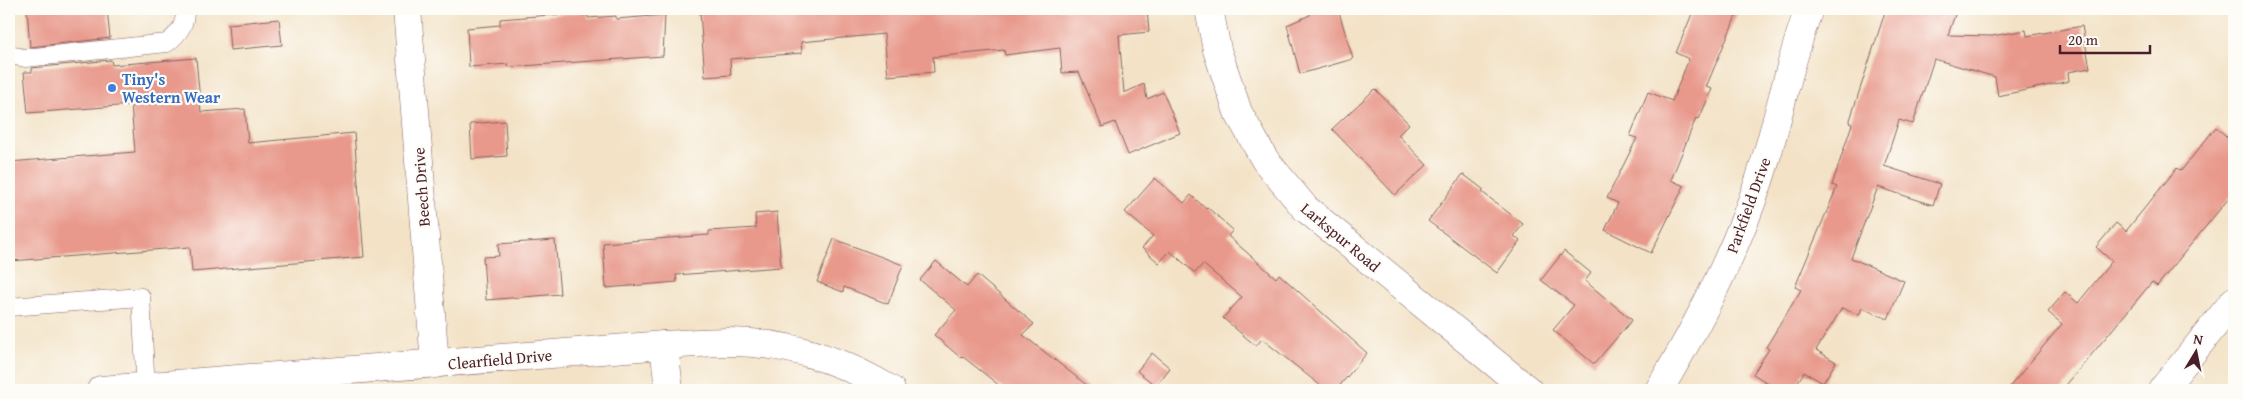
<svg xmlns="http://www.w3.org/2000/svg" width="2243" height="399" viewBox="0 0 2243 399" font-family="'Gentium Book Plus',serif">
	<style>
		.building { fill: #e8998b }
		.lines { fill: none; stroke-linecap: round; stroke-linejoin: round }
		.lane-casing { stroke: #856361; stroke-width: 19 }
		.street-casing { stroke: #856361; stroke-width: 29 }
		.lane { stroke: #fff; stroke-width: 18 }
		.street { stroke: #fff; stroke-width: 28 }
		.shop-dot { fill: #3f7fe0; stroke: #fdfcf7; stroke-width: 2 }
		.labels { text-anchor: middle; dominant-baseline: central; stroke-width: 4.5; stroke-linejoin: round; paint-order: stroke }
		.shop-label { font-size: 16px; font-weight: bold; fill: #366cbe; stroke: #fdfcf7; text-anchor: start }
		.street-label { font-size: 16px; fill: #4a1f2b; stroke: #fdfcf7 }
	</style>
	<rect width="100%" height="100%" fill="#fdfcf7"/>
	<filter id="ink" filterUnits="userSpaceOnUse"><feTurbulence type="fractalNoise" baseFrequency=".02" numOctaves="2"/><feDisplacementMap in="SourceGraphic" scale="10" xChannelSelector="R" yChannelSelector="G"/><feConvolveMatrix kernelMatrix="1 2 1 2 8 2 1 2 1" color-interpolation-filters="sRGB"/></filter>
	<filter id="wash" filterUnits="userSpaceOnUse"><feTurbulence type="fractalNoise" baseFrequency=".0096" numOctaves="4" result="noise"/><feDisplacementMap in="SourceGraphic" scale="20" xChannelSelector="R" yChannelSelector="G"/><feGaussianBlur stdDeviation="1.12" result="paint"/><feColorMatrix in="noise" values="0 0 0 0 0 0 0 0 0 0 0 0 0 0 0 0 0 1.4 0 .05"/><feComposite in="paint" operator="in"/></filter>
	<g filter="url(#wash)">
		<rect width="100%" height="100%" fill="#f3e2c6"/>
		<g id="blocks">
			<g class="building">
				<polygon points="27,9 107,9 110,38 30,47"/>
				<polygon points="755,9 1147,9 1149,32 1119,35 1124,93 1144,84 1147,99 1163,92 1180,133 1128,155 1115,122 1102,127 1079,72 1062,73 1060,48 1005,55 1004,50 933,57 934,72 888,76 884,34 801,42 802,53 730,59 731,75 705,77 700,13"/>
				<polygon points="1309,9 1338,9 1353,59 1300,74 1287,25 1310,15"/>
				<polygon points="1694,9 1739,9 1706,87 1712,89 1699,119 1696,118 1671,180 1684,186 1651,253 1605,230 1618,203 1607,198 1637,138 1630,136 1648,92 1672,101 1689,59 1676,53"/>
				<polygon points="1886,9 1957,9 1948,35 1992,36 2026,30 2027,36 2082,26 2090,68 2068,72 2069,81 1998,96 1995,77 1934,59 1913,124 1899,120 1884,166 1940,184 1933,205 1878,187 1851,258 1904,281 1888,319 1862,308 1859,315 1842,308 1816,350 1836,362 1823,383 1804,372 1793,390 1779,390 1753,374 1769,349 1766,347 1801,290 1795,287 1837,187 1832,185 1852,124 1849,123"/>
				<polygon points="588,12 588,18 616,16 616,19 665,15 663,56 508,67 508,64 469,67 467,28 500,25 500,19"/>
				<polygon points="279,19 282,45 230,50 228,24"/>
				<polygon points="196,58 201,112 245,109 248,143 354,133 364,257 192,272 190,247 11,261 9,233 9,162 135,152 131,105 28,113 24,72 32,72 32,68 111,60 112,65"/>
				<polygon points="1375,89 1409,124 1398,135 1427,165 1395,195 1332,129"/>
				<polygon points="505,121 507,156 472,159 470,124"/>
				<polygon points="2216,127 2234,143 2234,192 2157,286 2152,282 2062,390 2007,390 2062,324 2048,312 2065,292 2078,303 2112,261 2096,247 2116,223 2126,231 2177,168 2181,171"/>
				<polygon points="1463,174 1484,190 1482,192 1523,224 1514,236 1520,241 1497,273 1428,221"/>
				<polygon points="1155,178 1184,203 1191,195 1206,209 1207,207 1233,230 1228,236 1276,278 1279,274 1367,353 1336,390 1326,390 1262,339 1256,346 1223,318 1242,297 1203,264 1195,273 1170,251 1159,263 1142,248 1153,236 1125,212"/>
				<polygon points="777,212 781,267 676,275 677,282 606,288 603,243 709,235 709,231 756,228 755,214"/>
				<polygon points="834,239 903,265 888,304 844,287 843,292 817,282"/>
				<polygon points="555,240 560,294 486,300 483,257 499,256 498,244"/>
				<polygon points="1564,251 1591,273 1585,281 1632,320 1594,364 1553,330 1574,305 1541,280"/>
				<polygon points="936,261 967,287 977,275 1034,324 1023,335 1093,390 1005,390 962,356 961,358 934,335 956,310 920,280"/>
				<polygon points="1152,353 1170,368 1156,386 1137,371"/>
			</g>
		</g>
	</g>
	<g filter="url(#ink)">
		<use href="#blocks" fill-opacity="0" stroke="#856361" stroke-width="1"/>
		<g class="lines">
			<defs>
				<g id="lane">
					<path d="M9,55L25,58L167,43C179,34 186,24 185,9"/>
					<polyline points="9,307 141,297 146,390"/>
				</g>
				<g id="street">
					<polyline points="407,9 435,364"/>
					<polyline points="1209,9 1217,50 1238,112 1265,160 1305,208 1528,390"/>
					<polyline points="664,345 669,390"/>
					<path d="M101,390L664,345C685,344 707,342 729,342C787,342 842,360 891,390"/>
					<path d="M1659,390C1699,323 1734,255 1759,181C1778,124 1788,65 1809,9"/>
					<polyline points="2162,390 2234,301"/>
				</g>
			</defs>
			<use href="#lane" class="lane-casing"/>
			<use href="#street" class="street-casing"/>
			<use href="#lane" class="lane"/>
			<use href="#street" class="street"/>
		</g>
	</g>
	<circle class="shop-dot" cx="112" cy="88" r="5"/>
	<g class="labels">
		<g class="shop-label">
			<text x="122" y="79">Tiny's<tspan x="122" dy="18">Western Wear</tspan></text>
		</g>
		<g class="street-label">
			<text transform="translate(421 187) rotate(-94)">Beech Drive</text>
			<text transform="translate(1748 205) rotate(-70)">Parkfield Drive</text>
			<text transform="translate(1341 237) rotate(40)">Larkspur Road</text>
			<text transform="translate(500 359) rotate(-5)">Clearfield Drive</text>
		</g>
	</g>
	<rect width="2243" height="399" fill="none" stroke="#fdfcf7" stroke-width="30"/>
	<g transform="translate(2196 352) rotate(10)" stroke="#fdfcf7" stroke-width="4" paint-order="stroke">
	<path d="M0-4L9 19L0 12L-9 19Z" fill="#4a1f2b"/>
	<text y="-8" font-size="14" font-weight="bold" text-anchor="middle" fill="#4a1f2b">N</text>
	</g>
	<path d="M2060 45v8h90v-8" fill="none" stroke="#4a1f2b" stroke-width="2.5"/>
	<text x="2068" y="45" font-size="15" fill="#4a1f2b" stroke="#fdfcf7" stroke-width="4" paint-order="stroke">20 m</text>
</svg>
